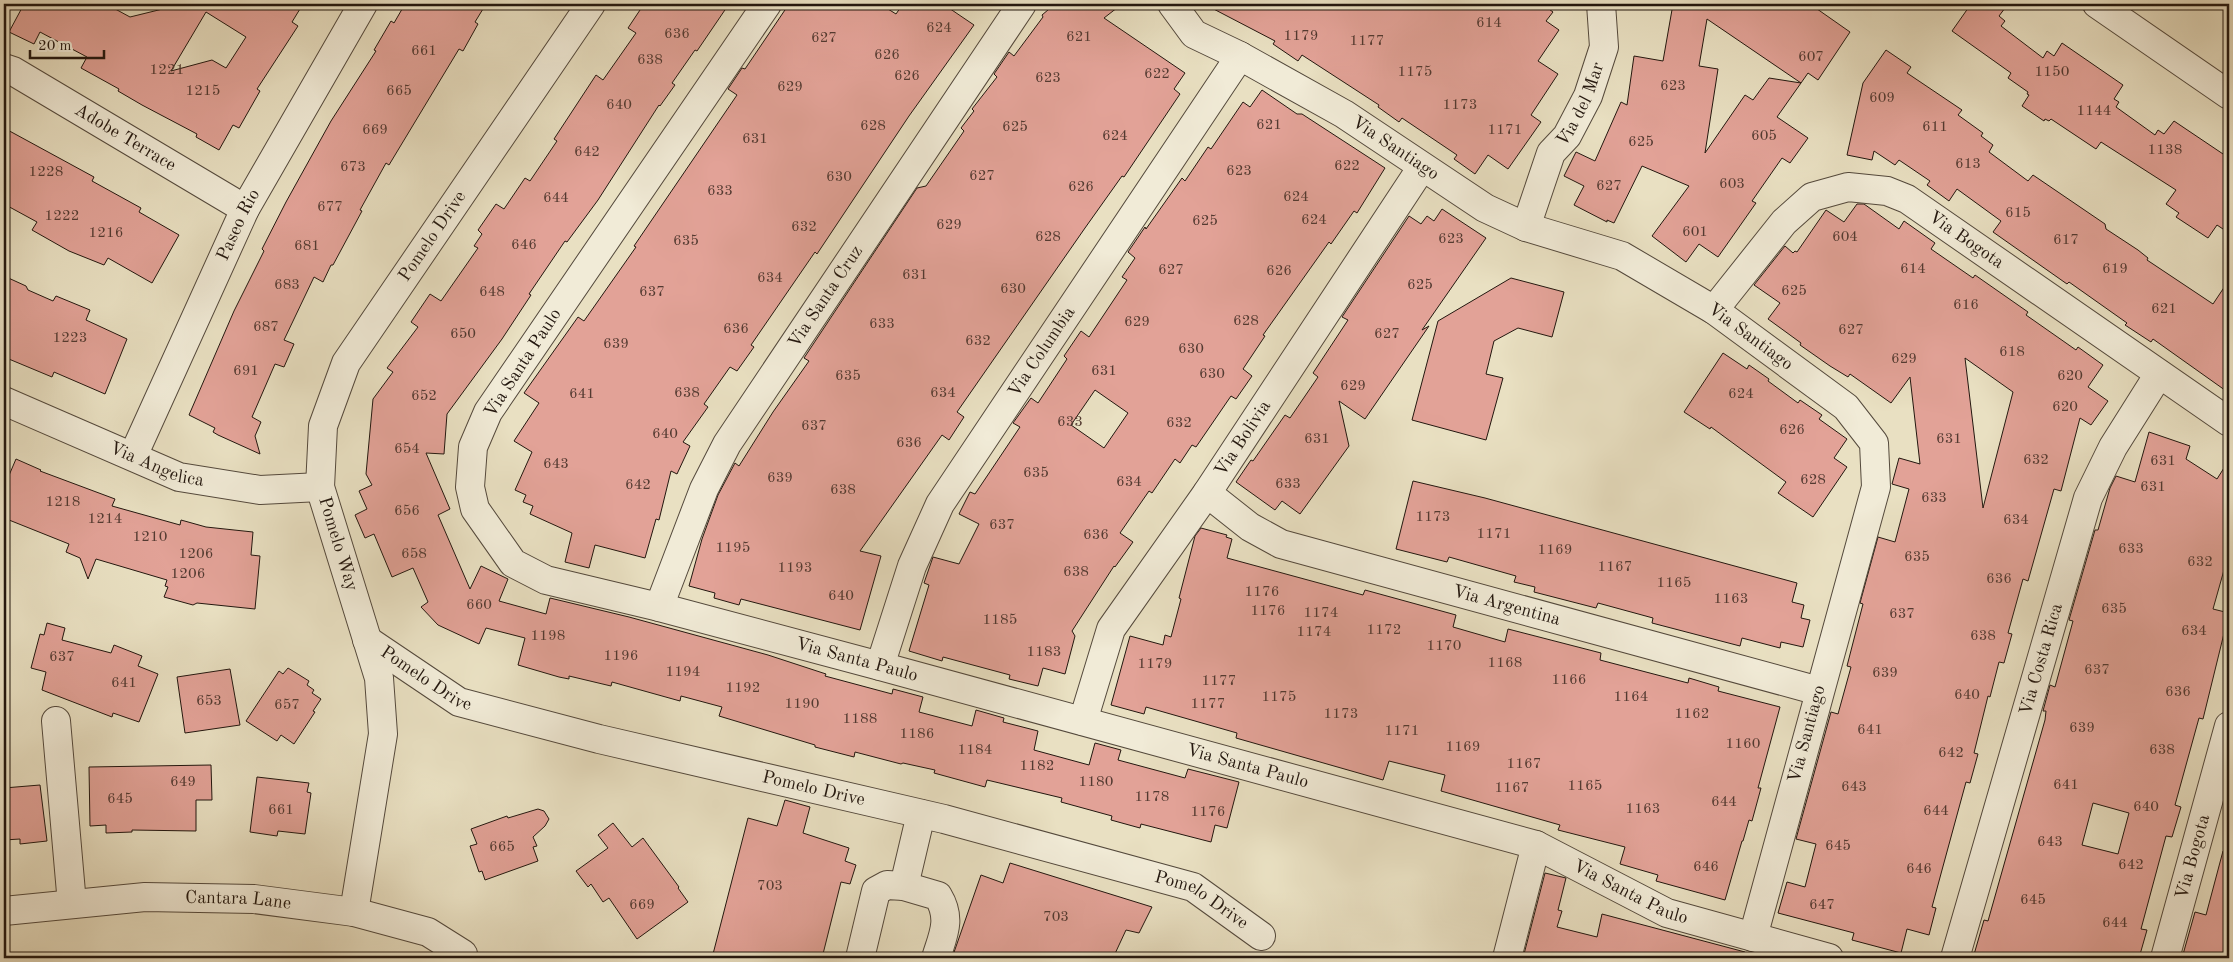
<svg xmlns="http://www.w3.org/2000/svg" width="2233" height="962" viewBox="0 0 2233 962" font-family="'Old Standard TT',serif">
	<style>
		.building { fill: #e2a297; stroke: #23170f; fill-rule: evenodd }
		.lines { fill: none; stroke-linecap: round; stroke-linejoin: round }
		.minor-casing { stroke: #54493c; stroke-width: 30 }
		.minor { stroke: #f1ebd7; stroke-width: 28 }
		.labels { text-anchor: middle; dominant-baseline: central; stroke-width: 4; stroke-linejoin: round; paint-order: stroke }
		.number-label { font-size: 15px; fill: #533a31 }
		.street-label { font-size: 18px; fill: #23170f; stroke: #f1ebd7 }
	</style>
	<rect width="100%" height="100%" fill="#e9e0c2"/>
	<filter id="stains"><feTurbulence type="fractalNoise" baseFrequency=".004" numOctaves="4"/><feColorMatrix values="0 0 0 0 .2 0 0 0 0 .09 0 0 0 0 .02 0 0 0 .5 -.17"/></filter>
	<radialGradient id="worn" r=".72"><stop offset=".6" stop-color="#630" stop-opacity="0"/><stop offset="1" stop-color="#630" stop-opacity=".3"/></radialGradient>
	<g class="building">
		<path d="M24,4H106L130,17L183,4H303L292,22L298,26L257,89L260,91L239,128L233,125L219,150L196,137L197,134L142,105L118,91L119,89L81,68L87,57L40,32L34,44L9,32ZM206,12L246,37L226,68L212,60L171,71Z"/>
		<polygon points="405,4 486,4 475,22 478,24 463,51 459,49 389,165 386,163 360,210 362,211 333,265 331,265 323,282 314,277 284,340 294,344 284,367 275,364 252,417 261,422 255,436 260,454 218,435 213,432 215,428 189,415 234,311 264,251 262,249 286,202 331,121 376,51 374,50 391,21 394,23"/>
		<polygon points="644,4 729,4 697,51 695,50 672,83 675,85 660,106 659,105 598,200 567,242 565,241 529,294 531,295 502,339 447,414 444,454 426,453 450,509 438,515 470,589 481,566 508,579 499,601 546,614 550,598 629,617 768,655 826,674 825,676 892,694 893,689 923,697 919,712 972,726 976,710 1004,718 1003,722 1038,731 1034,750 1089,765 1095,743 1121,750 1118,760 1185,778 1188,769 1239,782 1227,828 1215,825 1211,842 1141,824 1140,828 1111,820 1112,816 1061,802 1062,798 987,780 985,787 934,773 935,770 903,763 901,764 855,752 854,757 815,747 815,745 719,716 722,707 681,696 680,701 612,682 611,686 569,676 569,679 559,677 518,665 525,638 486,628 479,644 438,625 421,607 428,602 413,568 392,577 374,534 365,538 355,515 367,509 359,491 372,485 366,474 373,399 393,372 387,368 418,327 411,322 430,294 441,301 478,248 474,246 482,234 478,230 496,204 504,209 525,178 530,181 557,141 554,139 596,75 603,80 636,33 628,28"/>
		<polygon points="789,4 880,4 896,14 903,4 943,4 974,25 909,116 817,254 815,252 751,345 754,347 737,371 730,367 704,404 708,407 683,442 690,446 677,474 671,471 659,520 656,519 645,558 595,545 589,568 565,562 572,533 530,514 533,506 523,502 526,495 515,490 532,452 514,441 539,403 524,393 578,317 584,321 636,247 634,246 737,95 728,89 742,68 745,69"/>
		<polygon points="1055,4 1122,4 1104,18 1185,73 1174,89 1180,94 1124,177 1122,176 1085,228 957,412 964,417 949,440 942,435 860,551 881,556 860,630 741,599 739,605 714,598 715,593 689,586 702,539 718,495 735,463 739,466 773,412 809,361 804,358 917,188 926,186 964,131 961,128 974,111 972,109 997,77 994,74 1009,52 1014,56 1043,17 1042,15"/>
		<polygon points="1204,4 1542,4 1553,12 1546,21 1559,30 1538,61 1558,74 1531,115 1541,122 1508,169 1488,155 1475,174 1454,159 1457,155 1402,118 1399,122 1378,107 1379,105 1302,55 1298,61 1273,44 1275,41"/>
		<polygon points="1673,4 1810,4 1850,32 1818,80 1808,73 1801,83 1707,19 1699,66 1718,69 1705,153 1745,95 1753,100 1769,78 1801,83 1777,117 1808,138 1790,163 1782,158 1752,201 1756,203 1718,257 1699,244 1686,262 1652,236 1689,186 1642,166 1614,223 1607,220 1607,222 1574,205 1584,186 1564,176 1576,152 1595,161 1621,102 1627,105 1634,56 1663,61"/>
		<polygon points="1971,4 2008,4 1999,16 2005,21 2001,26 2043,58 2047,51 2054,56 2062,43 2123,85 2114,99 2119,102 2116,107 2155,135 2158,130 2164,134 2174,121 2229,158 2229,233 2217,225 2208,238 2176,217 2179,213 2166,204 2176,190 2101,142 2096,149 2051,119 2049,121 2045,119 2044,121 2022,106 2029,95 2027,94 2028,92 2008,78 2011,73 1952,31"/>
		<polygon points="1886,50 1911,67 1907,73 1962,110 1958,115 1983,133 1981,136 1993,145 1989,152 2028,181 2033,175 2105,224 2106,229 2138,250 2148,258 2147,260 2213,304 2229,280 2229,393 2153,339 2151,342 2125,325 2127,323 2069,282 2067,284 1993,232 2001,221 1957,189 1949,201 1927,185 1930,181 1899,160 1895,165 1874,151 1872,160 1847,155 1863,83"/>
		<path d="M1262,90L1297,114H1302L1385,168L1357,213L1354,211L1331,244L1329,242L1263,335L1265,336L1243,369L1252,376L1236,399L1231,396L1196,447L1192,445L1180,463L1175,459L1152,493L1149,491L1120,533L1133,542L1115,567L1114,566L1072,631L1075,636L1065,674L1043,668L1038,686L1009,679L1010,675L943,657L942,661L909,651L929,585L924,583L933,557L959,564L979,524L959,514L970,492L975,494L1020,427L1013,423L1031,398L1038,403L1067,359L1064,356L1081,331L1089,337L1127,280L1122,277L1135,258L1128,252L1145,227L1146,229L1182,178L1185,181L1208,147L1211,149L1243,102L1250,107ZM1095,390L1128,413L1104,448L1071,425Z"/>
		<polygon points="4,128 94,177 92,181 141,208 139,212 179,235 152,283 108,258 104,265 69,251 32,230 37,222 4,204"/>
		<path d="M1857,204H1864L1899,229L1904,221L1935,243L1931,249L1973,278L1975,275L2028,312L2026,315L2076,350L2078,347L2103,365L2088,387L2108,401L2091,425L2080,418L2061,491L2054,489L2028,581L2023,579L2008,633L2012,634L2004,663L1999,662L1990,697L1988,696L1974,753L1978,754L1970,783L1966,782L1942,870L1932,907L1936,908L1929,935L1907,929L1901,953L1852,940L1854,933L1778,913L1787,882L1805,887L1816,844L1796,839L1831,712L1838,714L1851,667L1847,666L1863,604L1860,603L1878,537L1895,542L1909,489L1892,484L1899,458L1920,464L1910,377L1891,403L1850,374L1848,377L1830,366L1800,345L1801,343L1768,319L1780,303L1754,285L1785,246L1793,253L1795,251L1797,252L1826,210L1844,222ZM1965,358L2013,392L1983,508Z"/>
		<polygon points="1442,209 1486,238 1422,330 1429,326 1365,419 1339,401 1349,446 1300,514 1282,501 1275,510 1236,482 1251,460 1253,461 1285,415 1290,418 1318,377 1313,373 1348,320 1342,317 1409,216 1421,224 1427,216 1434,221"/>
		<polygon points="4,276 26,286 28,290 53,301 56,296 90,310 86,320 127,339 105,394 54,372 52,377 4,357"/>
		<polygon points="1511,278 1564,292 1552,337 1518,328 1494,341 1486,374 1503,378 1486,440 1412,420 1438,321"/>
		<polygon points="1723,353 1747,369 1749,365 1769,379 1768,381 1798,403 1800,400 1822,415 1819,419 1847,439 1834,458 1847,467 1813,517 1778,493 1786,482 1711,427 1710,429 1684,412"/>
		<path d="M2149,432L2190,446L2186,459L2217,479L2229,460V572L2224,570L2213,609L2229,613L2203,719L2199,718L2175,805L2181,807L2172,837L2166,836L2141,929L2147,930L2139,958H1973L1984,920L1988,921L2045,720L2046,711H2043L2050,685L2055,687L2073,621L2069,620L2095,530H2098L2110,488L2116,476L2135,482ZM2093,803L2129,813L2118,854L2082,845Z"/>
		<polygon points="16,459 41,470 40,471 115,499 112,506 180,525 181,520 206,527 253,532 251,555 260,556 255,609 197,603 193,605 164,597 168,587 165,586 167,580 96,559 88,579 80,558 66,552 69,544 4,518 4,487"/>
		<polygon points="1413,481 1485,498 1797,583 1792,602 1804,605 1801,618 1810,620 1803,647 1781,642 1780,648 1742,638 1740,646 1652,623 1653,618 1598,603 1596,608 1534,592 1535,587 1514,582 1516,576 1449,557 1447,562 1396,549"/>
		<polygon points="1201,528 1227,535 1226,537 1232,539 1227,558 1363,595 1365,590 1456,615 1453,627 1505,642 1508,629 1601,653 1600,660 1688,683 1689,678 1719,687 1718,691 1780,707 1758,788 1761,788 1752,821 1749,820 1743,841 1742,841 1725,900 1656,881 1658,875 1620,864 1625,847 1558,830 1560,825 1441,791 1445,775 1389,761 1383,780 1236,738 1237,733 1146,707 1144,714 1111,705 1130,636 1163,645 1165,635 1171,637 1181,599 1179,598 1195,536"/>
		<polygon points="47,623 65,628 62,640 111,653 114,645 142,656 138,666 158,674 139,722 113,713 112,717 42,690 46,672 31,668 40,634 44,635"/>
		<polygon points="288,668 309,681 307,685 314,690 312,693 321,699 313,711 315,712 294,744 281,735 277,741 246,721 279,671 283,674"/>
		<polygon points="230,669 240,725 185,733 177,677"/>
		<polygon points="211,765 212,800 196,800 196,831 132,830 132,832 106,833 106,825 90,826 89,767"/>
		<polygon points="257,777 309,783 307,792 311,793 305,834 278,831 277,836 250,832"/>
		<polygon points="40,785 47,841 20,844 20,839 4,840 4,788"/>
		<polygon points="785,800 810,807 803,833 849,848 845,861 856,865 850,884 841,882 822,958 712,958 748,818 777,826"/>
		<polygon points="538,809 544,811 549,819 545,826 533,837 537,846 533,847 538,861 485,880 482,871 479,872 470,846 477,844 471,829 507,816 508,818"/>
		<polygon points="613,823 632,847 643,838 679,887 678,888 688,902 637,939 609,898 603,902 591,884 588,887 576,871 608,848 598,835"/>
		<polygon points="2223,851 2229,851 2229,958 2182,958 2195,912 2206,915"/>
		<polygon points="1010,863 1152,907 1139,933 1126,930 1113,958 952,958 981,875 1003,883"/>
		<polygon points="1545,873 1566,878 1558,910 1562,911 1557,927 1597,937 1602,914 1745,952 1744,958 1523,958"/>
	</g>
	<g class="lines">
		<defs>
			<g id="minor">
				<path id="s1" d="M767,4L488,412L473,447L470,487L475,509L513,563L546,580L659,607L880,666L1536,845L1667,913L1829,958"/>
				<path id="s2" d="M1172,4L1194,34L1240,56L1344,114L1485,208L1526,227L1622,256L1714,310L1846,407L1874,443L1876,487L1753,937"/>
				<polyline points="2097,4 2229,95"/>
				<path id="s3" d="M4,68L13,71L245,209"/>
				<path id="s4" d="M1526,227L1551,153L1567,136L1588,96L1604,47L1601,4"/>
				<path id="s5" d="M1714,310L1784,222L1812,197L1848,187L1887,191L1907,199L2229,422"/>
				<path id="s6" d="M4,401L179,477L260,490L320,487"/>
				<path id="s7" d="M133,456L245,209L363,4"/>
				<path id="s8" d="M1207,493L1250,527L1281,544L1819,691"/>
				<path id="s9" d="M659,607L704,489L727,444L1022,4"/>
				<path id="s10" d="M367,640L459,702L599,739L944,819L1193,887L1261,936"/>
				<path id="s11" d="M880,666L912,566L940,504L1240,56"/>
				<polyline points="56,721 72,904"/>
				<path id="s12" d="M1083,721L1111,629L1207,493L1422,167"/>
				<polyline points="904,886 921,814"/>
				<path id="s13" d="M4,911L145,897L254,899L354,912L428,932L463,954L462,958"/>
				<path id="s14" d="M354,912L383,734L379,678L320,487L323,426L346,363L591,4"/>
				<path d="M860,958L876,891L887,885L904,886L938,896C952,919 943,935 936,958"/>
				<polyline points="1507,958 1536,845"/>
				<path id="s15" d="M1955,958L2088,498L2113,447L2159,374"/>
				<path id="s16" d="M2165,958L2229,726"/>
			</g>
		</defs>
		<use href="#minor" class="minor-casing"/>
		<use href="#minor" class="minor"/>
	</g>
	<g class="labels">
		<g class="number-label">
			<text x="1489" y="23">614</text>
			<text x="939" y="28">624</text>
			<text x="677" y="34">636</text>
			<text x="1301" y="36">1179</text>
			<text x="1079" y="37">621</text>
			<text x="824" y="38">627</text>
			<text x="1367" y="41">1177</text>
			<text x="424" y="51">661</text>
			<text x="887" y="55">626</text>
			<text x="1811" y="57">607</text>
			<text x="650" y="60">638</text>
			<text x="167" y="70">1221</text>
			<text x="1415" y="72">1175</text>
			<text x="2052" y="72">1150</text>
			<text x="1157" y="74">622</text>
			<text x="907" y="76">626</text>
			<text x="1048" y="78">623</text>
			<text x="1673" y="86">623</text>
			<text x="790" y="87">629</text>
			<text x="203" y="91">1215</text>
			<text x="399" y="91">665</text>
			<text x="1882" y="98">609</text>
			<text x="619" y="105">640</text>
			<text x="1460" y="105">1173</text>
			<text x="2094" y="111">1144</text>
			<text x="1269" y="125">621</text>
			<text x="873" y="126">628</text>
			<text x="1015" y="127">625</text>
			<text x="1935" y="127">611</text>
			<text x="375" y="130">669</text>
			<text x="1505" y="130">1171</text>
			<text x="1115" y="136">624</text>
			<text x="1764" y="136">605</text>
			<text x="755" y="139">631</text>
			<text x="1641" y="142">625</text>
			<text x="2165" y="150">1138</text>
			<text x="587" y="152">642</text>
			<text x="1968" y="164">613</text>
			<text x="1347" y="166">622</text>
			<text x="353" y="167">673</text>
			<text x="1239" y="171">623</text>
			<text x="46" y="172">1228</text>
			<text x="982" y="176">627</text>
			<text x="839" y="177">630</text>
			<text x="1732" y="184">603</text>
			<text x="1609" y="186">627</text>
			<text x="1081" y="187">626</text>
			<text x="720" y="191">633</text>
			<text x="1296" y="197">624</text>
			<text x="556" y="198">644</text>
			<text x="330" y="207">677</text>
			<text x="2018" y="213">615</text>
			<text x="62" y="216">1222</text>
			<text x="1314" y="220">624</text>
			<text x="1205" y="221">625</text>
			<text x="949" y="225">629</text>
			<text x="804" y="227">632</text>
			<text x="1695" y="232">601</text>
			<text x="106" y="233">1216</text>
			<text x="1048" y="237">628</text>
			<text x="1845" y="237">604</text>
			<text x="1451" y="239">623</text>
			<text x="2066" y="240">617</text>
			<text x="686" y="241">635</text>
			<text x="524" y="245">646</text>
			<text x="307" y="246">681</text>
			<text x="1913" y="269">614</text>
			<text x="2115" y="269">619</text>
			<text x="1171" y="270">627</text>
			<text x="1279" y="271">626</text>
			<text x="915" y="275">631</text>
			<text x="770" y="278">634</text>
			<text x="287" y="285">683</text>
			<text x="1420" y="285">625</text>
			<text x="1013" y="289">630</text>
			<text x="1794" y="291">625</text>
			<text x="492" y="292">648</text>
			<text x="652" y="292">637</text>
			<text x="1966" y="305">616</text>
			<text x="2164" y="309">621</text>
			<text x="1246" y="321">628</text>
			<text x="1137" y="322">629</text>
			<text x="882" y="324">633</text>
			<text x="266" y="327">687</text>
			<text x="736" y="329">636</text>
			<text x="1851" y="330">627</text>
			<text x="463" y="334">650</text>
			<text x="1387" y="334">627</text>
			<text x="70" y="338">1223</text>
			<text x="978" y="341">632</text>
			<text x="616" y="344">639</text>
			<text x="1191" y="349">630</text>
			<text x="2012" y="352">618</text>
			<text x="1904" y="359">629</text>
			<text x="246" y="371">691</text>
			<text x="1104" y="371">631</text>
			<text x="1212" y="374">630</text>
			<text x="848" y="376">635</text>
			<text x="2070" y="376">620</text>
			<text x="1353" y="386">629</text>
			<text x="687" y="393">638</text>
			<text x="943" y="393">634</text>
			<text x="582" y="394">641</text>
			<text x="1741" y="394">624</text>
			<text x="424" y="396">652</text>
			<text x="2065" y="407">620</text>
			<text x="1070" y="422">633</text>
			<text x="1179" y="423">632</text>
			<text x="814" y="426">637</text>
			<text x="1792" y="430">626</text>
			<text x="665" y="434">640</text>
			<text x="1317" y="439">631</text>
			<text x="1949" y="439">631</text>
			<text x="909" y="443">636</text>
			<text x="407" y="449">654</text>
			<text x="2036" y="460">632</text>
			<text x="2163" y="461">631</text>
			<text x="556" y="464">643</text>
			<text x="1036" y="473">635</text>
			<text x="780" y="478">639</text>
			<text x="1813" y="480">628</text>
			<text x="1129" y="482">634</text>
			<text x="1288" y="484">633</text>
			<text x="638" y="485">642</text>
			<text x="2153" y="487">631</text>
			<text x="843" y="490">638</text>
			<text x="1934" y="498">633</text>
			<text x="63" y="502">1218</text>
			<text x="407" y="511">656</text>
			<text x="1433" y="517">1173</text>
			<text x="105" y="519">1214</text>
			<text x="2016" y="520">634</text>
			<text x="1002" y="525">637</text>
			<text x="1494" y="534">1171</text>
			<text x="1096" y="535">636</text>
			<text x="150" y="537">1210</text>
			<text x="733" y="548">1195</text>
			<text x="2131" y="549">633</text>
			<text x="1555" y="550">1169</text>
			<text x="196" y="554">1206</text>
			<text x="414" y="554">658</text>
			<text x="1917" y="557">635</text>
			<text x="2200" y="562">632</text>
			<text x="1615" y="567">1167</text>
			<text x="795" y="568">1193</text>
			<text x="1076" y="572">638</text>
			<text x="188" y="574">1206</text>
			<text x="1999" y="579">636</text>
			<text x="1674" y="583">1165</text>
			<text x="1262" y="592">1176</text>
			<text x="841" y="596">640</text>
			<text x="1731" y="599">1163</text>
			<text x="479" y="605">660</text>
			<text x="2114" y="609">635</text>
			<text x="1268" y="611">1176</text>
			<text x="1321" y="613">1174</text>
			<text x="1902" y="614">637</text>
			<text x="1000" y="620">1185</text>
			<text x="1384" y="630">1172</text>
			<text x="2194" y="631">634</text>
			<text x="1314" y="632">1174</text>
			<text x="548" y="636">1198</text>
			<text x="1983" y="636">638</text>
			<text x="1444" y="646">1170</text>
			<text x="1044" y="652">1183</text>
			<text x="621" y="656">1196</text>
			<text x="62" y="657">637</text>
			<text x="1505" y="663">1168</text>
			<text x="1155" y="664">1179</text>
			<text x="2097" y="670">637</text>
			<text x="683" y="672">1194</text>
			<text x="1885" y="673">639</text>
			<text x="1569" y="680">1166</text>
			<text x="1219" y="681">1177</text>
			<text x="124" y="683">641</text>
			<text x="743" y="688">1192</text>
			<text x="2178" y="692">636</text>
			<text x="1967" y="695">640</text>
			<text x="1279" y="697">1175</text>
			<text x="1631" y="697">1164</text>
			<text x="209" y="701">653</text>
			<text x="802" y="704">1190</text>
			<text x="1208" y="704">1177</text>
			<text x="287" y="705">657</text>
			<text x="1341" y="714">1173</text>
			<text x="1692" y="714">1162</text>
			<text x="860" y="719">1188</text>
			<text x="2082" y="728">639</text>
			<text x="1870" y="730">641</text>
			<text x="1402" y="731">1171</text>
			<text x="917" y="734">1186</text>
			<text x="1743" y="744">1160</text>
			<text x="1463" y="747">1169</text>
			<text x="975" y="750">1184</text>
			<text x="2162" y="750">638</text>
			<text x="1951" y="753">642</text>
			<text x="1524" y="764">1167</text>
			<text x="1037" y="766">1182</text>
			<text x="183" y="782">649</text>
			<text x="1096" y="782">1180</text>
			<text x="2066" y="785">641</text>
			<text x="1585" y="786">1165</text>
			<text x="1854" y="787">643</text>
			<text x="1512" y="788">1167</text>
			<text x="1152" y="797">1178</text>
			<text x="120" y="799">645</text>
			<text x="1724" y="802">644</text>
			<text x="2146" y="807">640</text>
			<text x="1643" y="809">1163</text>
			<text x="281" y="810">661</text>
			<text x="1936" y="811">644</text>
			<text x="1208" y="812">1176</text>
			<text x="2050" y="842">643</text>
			<text x="1838" y="846">645</text>
			<text x="502" y="847">665</text>
			<text x="2131" y="865">642</text>
			<text x="1706" y="867">646</text>
			<text x="1919" y="869">646</text>
			<text x="770" y="886">703</text>
			<text x="2033" y="900">645</text>
			<text x="642" y="905">669</text>
			<text x="1822" y="905">647</text>
			<text x="1056" y="917">703</text>
			<text x="2115" y="923">644</text>
		</g>
		<g class="street-label">
			<text stroke="none"><textPath href="#s4" startOffset="136">Via del Mar</textPath></text>
			<text stroke="none"><textPath href="#s3" startOffset="140">Adobe Terrace</textPath></text>
			<text stroke="none"><textPath href="#s2" startOffset="269">Via Santiago</textPath></text>
			<text stroke="none"><textPath href="#s7" startOffset="254">Paseo Rio</textPath></text>
			<text stroke="none"><textPath href="#s14" startOffset="718">Pomelo Drive</textPath></text>
			<text stroke="none"><textPath href="#s5" startOffset="320">Via Bogota</textPath></text>
			<text stroke="none"><textPath href="#s9" startOffset="354">Via Santa Cruz</textPath></text>
			<text stroke="none"><textPath href="#s2" startOffset="674">Via Santiago</textPath></text>
			<text stroke="none"><textPath href="#s11" startOffset="356">Via Columbia</textPath></text>
			<text transform="translate(523 363) rotate(-57)">Via Santa Paulo</text>
			<text stroke="none"><textPath href="#s12" startOffset="328">Via Bolivia</textPath></text>
			<text stroke="none"><textPath href="#s6" startOffset="166">Via Angelica</textPath></text>
			<text transform="translate(338 544) rotate(73)">Pomelo Way</text>
			<text stroke="none"><textPath href="#s8" startOffset="324">Via Argentina</textPath></text>
			<text stroke="none"><textPath href="#s15" startOffset="311">Via Costa Rica</textPath></text>
			<text stroke="none"><textPath href="#s1" startOffset="1019">Via Santa Paulo</textPath></text>
			<text stroke="none"><textPath href="#s10" startOffset="71">Pomelo Drive</textPath></text>
			<text transform="translate(1807 734) rotate(-75)">Via Santiago</text>
			<text stroke="none"><textPath href="#s1" startOffset="1424">Via Santa Paulo</textPath></text>
			<text stroke="none"><textPath href="#s10" startOffset="476">Pomelo Drive</textPath></text>
			<text stroke="none"><textPath href="#s16" startOffset="105">Via Bogota</textPath></text>
			<text stroke="none"><textPath href="#s1" startOffset="1829">Via Santa Paulo</textPath></text>
			<text stroke="none"><textPath href="#s13" startOffset="235">Cantara Lane</textPath></text>
			<text stroke="none"><textPath href="#s10" startOffset="881">Pomelo Drive</textPath></text>
		</g>
	</g>
	<rect width="2233" height="962" fill="none" stroke="#e9e0c2" stroke-width="20"/>
	<rect x="5" y="5" width="2223" height="952" fill="none" stroke="#23170f" stroke-width="2.5"/>
	<rect x="10" y="10" width="2213" height="942" fill="none" stroke="#23170f"/>
	<path d="M30 50v8h74v-8" fill="none" stroke="#23170f" stroke-width="2.5"/>
	<text x="38" y="50" font-size="15" fill="#23170f" stroke="#f1ebd7" stroke-width="4" paint-order="stroke">20 m</text>
	<rect width="100%" height="100%" filter="url(#stains)"/>
	<rect width="100%" height="100%" fill="url(#worn)"/>
</svg>
